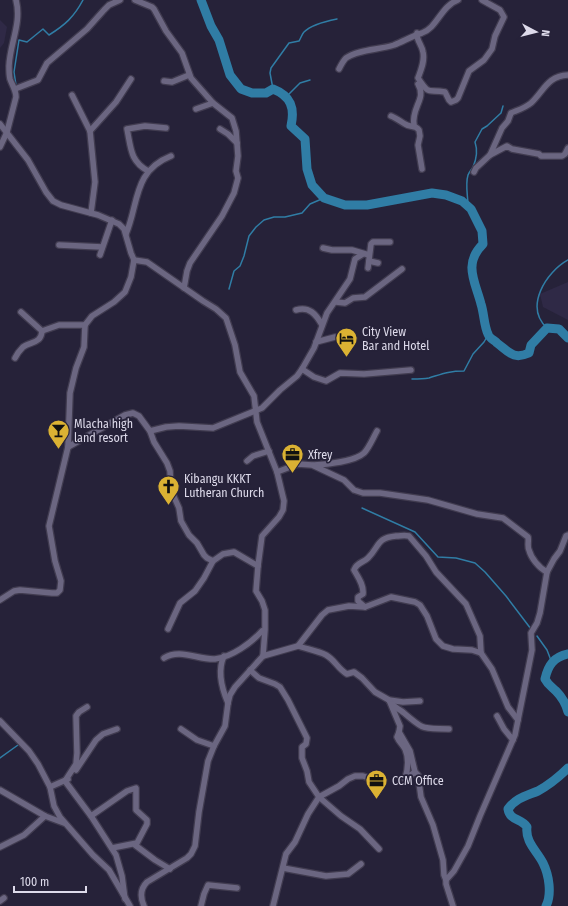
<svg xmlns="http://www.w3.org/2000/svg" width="568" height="906" viewBox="0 0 568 906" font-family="'Fira Sans Condensed',sans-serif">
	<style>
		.built { fill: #2f2946 }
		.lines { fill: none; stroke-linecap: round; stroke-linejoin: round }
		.stream { stroke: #307da5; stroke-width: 1.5 }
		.river { stroke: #307da5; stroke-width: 9 }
		.minor-casing { stroke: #413c50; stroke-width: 8 }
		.minor { stroke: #6b6681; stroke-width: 5.5 }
		.labels { text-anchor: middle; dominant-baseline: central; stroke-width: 3.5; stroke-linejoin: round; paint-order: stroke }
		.poi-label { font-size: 12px; fill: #dddaea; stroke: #262239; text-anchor: start }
	</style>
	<rect width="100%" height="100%" fill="#262239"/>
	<g class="built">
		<polygon points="0,20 7,27 4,43 0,48"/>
		<polygon points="568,282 568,320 543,307 540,294"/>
	</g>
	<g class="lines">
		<g class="stream">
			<path d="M16,85L14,72L19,40L27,42L43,29L49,35C65,25 74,17 83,0"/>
			<path d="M273,89L270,73L271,68L289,43L299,41C301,38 302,34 304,32C311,25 327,21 337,19"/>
			<polyline points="286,97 300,83 310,80"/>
			<path d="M468,206C468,196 465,185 468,175C469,172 472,169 473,167C477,158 478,151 475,142L482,129L487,126L501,113L503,106"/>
			<polyline points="229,289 234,271 240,266 244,256 249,236 256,227 264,220 274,217 285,217 302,213 310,204 324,198"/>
			<path d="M547,328C524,307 546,272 568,260"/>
			<path d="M412,379C417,379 423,379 429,378C442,374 448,371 464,371L473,354L484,342L488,335"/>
			<polyline points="362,508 415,532 438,557 456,558 475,563 485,572 506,596 531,629"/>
			<polyline points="537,636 547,650 552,663"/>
			<polyline points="0,758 18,745"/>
		</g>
		<g class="river">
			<path d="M201,0L211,26L219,40L230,75L241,89L252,93H266L273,89C291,96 295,108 291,126L305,139L307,169L312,185L324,198L345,205H367L432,193L446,195L462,201L471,209L482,231L483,244C463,264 475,281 481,304C484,313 484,326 488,334C489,338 494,340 497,343C509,352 513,360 529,353L531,345L547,328L559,329L568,338"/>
			<path d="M568,654C554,657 548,665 545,679C548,685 552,687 556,691C562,697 566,704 568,712"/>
			<path d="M546,906C552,894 549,875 543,863C537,851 525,842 527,827C521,818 510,821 508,809C516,798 526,796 538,791C549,785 559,777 568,768"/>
		</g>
		<defs>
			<g id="minor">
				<polyline points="135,0 152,7 154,9 166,31 182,53 191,78 213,103 232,118 236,131 238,156 236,171 238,178 234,193 222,216 190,263 187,271 184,288"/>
				<path d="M417,33C416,40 422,45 423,52C425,61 421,70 418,78C430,96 427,89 445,92L449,100L451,102L456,100L458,98L469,71L484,60L492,49L495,36L504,17L500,10L482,0"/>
				<path d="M339,69C341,65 343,61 346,58C359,49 379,50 394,45C404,41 412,36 422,33C437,28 441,6 458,0"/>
				<polyline points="164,81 172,82 189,75"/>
				<polyline points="15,89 38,80 47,63 87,29 104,10 109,5 120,0"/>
				<polyline points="72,95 90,131 95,182 91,213"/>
				<polyline points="196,109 213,103"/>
				<path d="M391,116C396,118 400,121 405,124C410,128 415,124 419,130L420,136L418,145L422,169"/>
				<polyline points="0,124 28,160 46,192 53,201 61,205 98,215 119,224 124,229 131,253 134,260"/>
				<path d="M414,125C411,107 427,99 418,84"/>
				<polyline points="220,129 228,134 237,143"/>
				<polyline points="90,131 116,102 131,79"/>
				<path d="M0,147L7,132L16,97C16,90 12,85 10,79C9,75 9,70 9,66C10,43 22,23 16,0"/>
				<polyline points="490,155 507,146 512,149 539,154 541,156 562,156 565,154 568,148"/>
				<path d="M148,171C130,161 131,148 127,129L145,126L166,128"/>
				<path d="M474,172L476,168L490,155L502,128L508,121L511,113C518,110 525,108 531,103C544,91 547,76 568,75"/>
				<path d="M126,234C139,203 133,171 171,156"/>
				<polyline points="59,245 102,247"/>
				<polyline points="323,248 332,250 352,250 369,255"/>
				<polyline points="100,255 112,220"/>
				<path d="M134,260L147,262L203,301L216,309L226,318L235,345L240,372L254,396L257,422L277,472L284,501L283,510L279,517L262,536L258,566L256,591L262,601L265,610V630L263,656L235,687L230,695L228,703L225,726L214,746L208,761L199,812L195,846L191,854L187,858L147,882C140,889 140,897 144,906"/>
				<polyline points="369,261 378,263"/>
				<polyline points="368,268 371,244 373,242 390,242"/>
				<polyline points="336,302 345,303 353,298 365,297 402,269"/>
				<path d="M296,310C309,306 316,314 322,325"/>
				<polyline points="21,312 42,331 59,325 85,325"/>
				<polyline points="316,342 335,337"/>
				<path d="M15,358C17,354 20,350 23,347C31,341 41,344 42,331"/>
				<polyline points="302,369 314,377 326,381 340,373 364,374 411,370"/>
				<polyline points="150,431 166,427 179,426 213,428 262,408 280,390 297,376 302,369 314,348 327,313 350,279 355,259 363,254"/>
				<polyline points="68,447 125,415 133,413 139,416 150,431 154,442 167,463 170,471 171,490 179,508 181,521 189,535 197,543 204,555 207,558 213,561 223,554 234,552 258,566"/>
				<polyline points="247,461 253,456 269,451"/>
				<path d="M314,465C327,464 354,462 364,453C369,448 373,438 377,431"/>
				<path d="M277,472L298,464L312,465L344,480L354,490L363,493H380L428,500L477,514L503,518L528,537C529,541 527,546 529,550C531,558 539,568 547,572"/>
				<polyline points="0,600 14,591 20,590 52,593 57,593 60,590 61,581 55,561 49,526 68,447 70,393 76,368 84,347 85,325 92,316 114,302 125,292 131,277 134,260"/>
				<path d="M365,607L358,601V597L363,594C364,585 358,577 354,570C357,562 363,563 368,558C380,546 376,538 396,536C401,536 404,535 409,536L426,556L436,572L466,604L480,636L481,653L492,669L508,707L518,720"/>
				<polyline points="168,629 180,603 195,591 204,578 213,561"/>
				<path d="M298,646C307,649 318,651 326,655C335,660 338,669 347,674L354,672L362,678L375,692L389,700L403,702L420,701"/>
				<path d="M224,656C217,671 222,689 228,703"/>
				<polyline points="263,656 298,646 322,615 328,610 349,606 365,607 391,597 415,602 420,605 427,616 436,639 443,646 453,649 472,650 481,653"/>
				<path d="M164,658C180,648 198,660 215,659C232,657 251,643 262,631"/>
				<polyline points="250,670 259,678 275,684 280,687 288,700 307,738 306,744 302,747 302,758 307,771 309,782 319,797 341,816 360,829 379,849"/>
				<polyline points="389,700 400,726 399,732 410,751 415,772 418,775 421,797 433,825 443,860 444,875 446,880"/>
				<path d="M392,704C395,708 400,709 404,713C425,731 422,728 449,729"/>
				<polyline points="87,707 79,712 76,716 77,753 76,764 65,781 91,816 116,855 122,876 125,899"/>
				<polyline points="497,716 504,729 513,740"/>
				<polyline points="0,721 29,751 38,764 50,787 54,806 60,817 93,855 109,870 130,906"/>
				<polyline points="181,729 197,740 214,746"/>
				<path d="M399,732L397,737C399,742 403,745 405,749C409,758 408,769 405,779L415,772"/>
				<polyline points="76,770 96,740 103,734 117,729"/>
				<polyline points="50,787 68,779"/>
				<polyline points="0,790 45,816 64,823"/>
				<polyline points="91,816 127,791 136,788 136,810 147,820 147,824 137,843 112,848"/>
				<polyline points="135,845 155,860 170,869"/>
				<polyline points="0,847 24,835 45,816"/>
				<polyline points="283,868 326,876 348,874 361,864"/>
				<polyline points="0,901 4,898"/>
				<polyline points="201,906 204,894 208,885 237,888"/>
				<polyline points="273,906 286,854 295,842 308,814 319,797 339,786 348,779 355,776 363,776 378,781"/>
				<polyline points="453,906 446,884 446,880 454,871 468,846 480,816 515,735 532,650 531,633 537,623 540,613 547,572 554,559 560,551 566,536 568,535"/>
			</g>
		</defs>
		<use href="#minor" class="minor-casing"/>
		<use href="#minor" class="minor"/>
	</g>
	<defs>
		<symbol id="hotel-pin" viewBox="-11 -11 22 30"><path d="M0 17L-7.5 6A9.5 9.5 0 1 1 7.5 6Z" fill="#dbb233" stroke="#262239"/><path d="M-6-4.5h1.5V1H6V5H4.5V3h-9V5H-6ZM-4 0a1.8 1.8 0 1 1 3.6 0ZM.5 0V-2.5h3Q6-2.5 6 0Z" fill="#111"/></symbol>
		<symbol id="bar-pin" viewBox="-11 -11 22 30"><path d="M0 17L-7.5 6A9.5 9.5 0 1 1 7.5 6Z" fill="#dbb233" stroke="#262239"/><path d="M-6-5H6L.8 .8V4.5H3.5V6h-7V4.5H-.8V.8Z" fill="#111"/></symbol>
		<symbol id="office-pin" viewBox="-11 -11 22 30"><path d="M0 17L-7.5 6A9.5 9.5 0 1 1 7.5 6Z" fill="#dbb233" stroke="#262239"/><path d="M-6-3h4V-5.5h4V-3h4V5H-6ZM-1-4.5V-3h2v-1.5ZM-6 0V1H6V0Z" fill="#111"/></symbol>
		<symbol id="church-pin" viewBox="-11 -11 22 30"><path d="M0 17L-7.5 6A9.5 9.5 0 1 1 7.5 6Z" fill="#dbb233" stroke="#262239"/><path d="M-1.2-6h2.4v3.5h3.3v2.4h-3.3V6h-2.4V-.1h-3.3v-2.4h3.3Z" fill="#111"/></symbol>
	</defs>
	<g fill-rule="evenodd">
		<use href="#hotel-pin" x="334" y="326" width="25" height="34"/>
		<use href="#bar-pin" x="46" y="418" width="25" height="34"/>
		<use href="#office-pin" x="280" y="442" width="25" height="34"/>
		<use href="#church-pin" x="156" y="474" width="25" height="34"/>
		<use href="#office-pin" x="364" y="768" width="25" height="34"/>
	</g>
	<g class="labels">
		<g class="poi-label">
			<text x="362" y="332">City View<tspan x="362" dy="14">Bar and Hotel</tspan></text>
			<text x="74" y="424">Mlacha high<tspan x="74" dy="14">land resort</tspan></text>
			<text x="308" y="455">Xfrey</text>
			<text x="184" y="479">Kibangu KKKT<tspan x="184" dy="14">Lutheran Church</tspan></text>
			<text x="392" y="781">CCM Office</text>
		</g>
	</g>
	<g transform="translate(536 32) rotate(97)" stroke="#262239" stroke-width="3" paint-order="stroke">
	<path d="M0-3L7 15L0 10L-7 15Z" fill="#dddaea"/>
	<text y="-6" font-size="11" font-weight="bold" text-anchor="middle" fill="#dddaea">N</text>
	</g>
	<path d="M14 886v6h72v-6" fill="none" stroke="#dddaea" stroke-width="2"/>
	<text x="20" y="886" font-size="12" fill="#dddaea" stroke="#262239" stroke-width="3" paint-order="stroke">100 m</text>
</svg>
